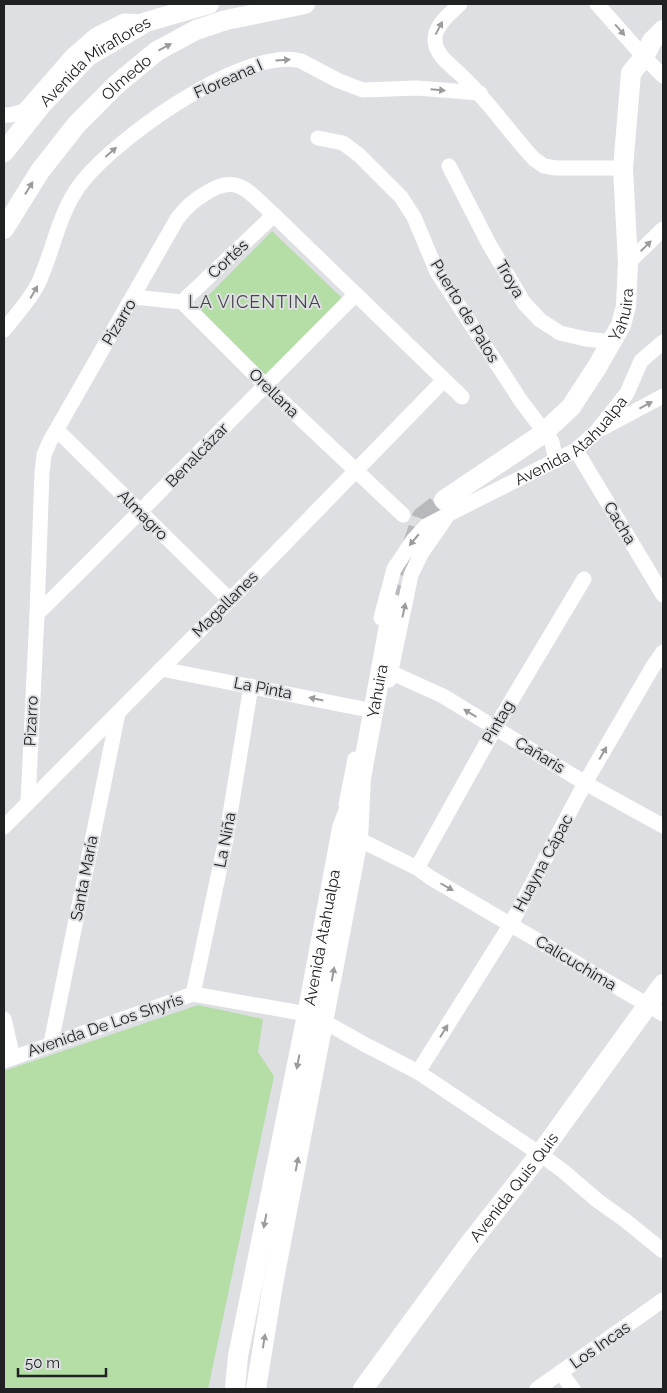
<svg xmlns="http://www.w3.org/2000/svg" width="667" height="1393" viewBox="0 0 667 1393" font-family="Raleway,sans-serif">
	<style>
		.green { fill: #b4dea5 }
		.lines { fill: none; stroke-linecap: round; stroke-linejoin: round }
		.major-tunnel { stroke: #b7b9bc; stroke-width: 20; stroke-dasharray: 20 10; stroke-linecap: butt }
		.minor { stroke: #fff; stroke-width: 15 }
		.major { stroke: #fff; stroke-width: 20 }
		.oneway { fill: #9b9b9c }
		.labels { text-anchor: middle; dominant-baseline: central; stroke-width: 4; stroke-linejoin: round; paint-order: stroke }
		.street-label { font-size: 16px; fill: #202122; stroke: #dddfe2 }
		.neighbourhood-label { font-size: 18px; letter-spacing: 1px; fill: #464749; stroke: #dddfe2 }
	</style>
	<rect width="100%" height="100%" fill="#dddfe2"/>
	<g class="green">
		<polygon points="272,231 342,298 264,377 195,309"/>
		<polygon points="198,1005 263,1019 258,1052 274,1076 208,1389 4,1389 4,1071"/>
	</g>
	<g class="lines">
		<polyline class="major-tunnel" points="393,604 422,517 444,500"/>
		<g class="minor">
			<path d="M460,4C450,14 434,25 435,41C436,55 450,65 460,74C488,100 508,131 534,159L544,166L556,168H623"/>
			<polyline points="597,4 644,57 663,76"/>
			<polyline points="4,115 10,115 24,111 72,56 96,35 124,21 146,22"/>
			<polyline points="318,138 343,143 359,155 401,197 414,217 437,272 521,401 552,442 556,461"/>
			<polyline points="449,166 489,244 524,303 540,320 560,333 586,339 612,342"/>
			<polyline points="628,263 663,229"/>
			<polyline points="134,297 182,302 265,385 403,515"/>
			<polyline points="182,302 274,215"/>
			<path d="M4,330C16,315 29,301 38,284C52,254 57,221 75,192C104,145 244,45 301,61L339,81L363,90L417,88L480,93"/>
			<polyline points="603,428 663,396"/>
			<polyline points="57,430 230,600"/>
			<polyline points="576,450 663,595"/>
			<path d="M37,614C144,509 249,401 355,295"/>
			<path id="s1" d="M381,618L394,569L414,539L426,526L453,512L576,450L597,431L627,393L641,361L663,342"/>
			<polyline points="161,669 364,709"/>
			<polyline points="390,672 443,696 585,783 663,826"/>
			<polyline points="389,680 411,575 421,554 446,518"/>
			<path d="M28,802L37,614L42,472L44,455L50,441L177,219C185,208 194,200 206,193C239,172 250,194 274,215L462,397"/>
			<polyline points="346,805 355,759"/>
			<polyline points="4,827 230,600 444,380"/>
			<polyline points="358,839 417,868 431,878 663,1014"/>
			<polyline points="417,868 495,728 584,579"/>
			<polyline points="193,994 226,839 251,686"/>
			<polyline points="4,1019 13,1058"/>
			<polyline points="51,1043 118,713"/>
			<polyline points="4,1061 193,994 307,1014 325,1022 362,1043 418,1072 540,1154 563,1171 598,1201 626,1221 663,1251"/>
			<polyline points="418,1072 511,924 585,783 652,668 663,652"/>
			<polyline points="561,1373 573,1389"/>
			<polyline points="537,1389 663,1300"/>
		</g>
		<g class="major">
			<path id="s2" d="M4,152L42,104L88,56L146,22L209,4"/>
			<path id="s3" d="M4,229L40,171L77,124L117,84L157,51L196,30L226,20L305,4"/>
			<path id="s4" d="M444,500L541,435L571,407L597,367L621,325L626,306L628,263L623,168L631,73L644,57L652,41L663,30"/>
			<path id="s5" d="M235,1389L238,1356L307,1015L342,828L355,794"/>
			<path id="s6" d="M256,1389L273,1284L358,839L361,778L393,604"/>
			<path id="s7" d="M363,1389L467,1247L540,1154L663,984"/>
		</g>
	</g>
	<defs><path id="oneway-solid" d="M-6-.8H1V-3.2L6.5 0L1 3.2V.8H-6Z" transform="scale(1.25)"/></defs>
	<g class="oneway">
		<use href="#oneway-solid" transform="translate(439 28) rotate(-62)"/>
		<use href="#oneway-solid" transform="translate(620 30) rotate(49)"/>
		<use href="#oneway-solid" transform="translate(165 47) rotate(-28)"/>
		<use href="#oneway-solid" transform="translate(283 60) rotate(-4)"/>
		<use href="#oneway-solid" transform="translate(438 90) rotate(5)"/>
		<use href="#oneway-solid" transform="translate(111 152) rotate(-41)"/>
		<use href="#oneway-solid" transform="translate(29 188) rotate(-58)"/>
		<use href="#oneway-solid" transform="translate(646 246) rotate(-45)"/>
		<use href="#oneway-solid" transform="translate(34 292) rotate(-60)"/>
		<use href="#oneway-solid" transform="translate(646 405) rotate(-28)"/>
		<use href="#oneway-solid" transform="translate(414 540) rotate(130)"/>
		<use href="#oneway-solid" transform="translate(404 610) rotate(-78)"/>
		<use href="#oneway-solid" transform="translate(316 699) rotate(-168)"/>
		<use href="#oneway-solid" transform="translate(470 713) rotate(-149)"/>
		<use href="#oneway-solid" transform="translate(603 753) rotate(-60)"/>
		<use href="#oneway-solid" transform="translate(447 887) rotate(30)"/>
		<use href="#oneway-solid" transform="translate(333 974) rotate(-80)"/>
		<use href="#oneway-solid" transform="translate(444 1031) rotate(-58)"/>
		<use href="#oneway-solid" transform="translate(298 1062) rotate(101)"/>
		<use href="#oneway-solid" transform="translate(297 1164) rotate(-79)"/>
		<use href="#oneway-solid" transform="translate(265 1221) rotate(101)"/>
		<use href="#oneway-solid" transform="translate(264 1341) rotate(-81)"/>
	</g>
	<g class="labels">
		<g class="street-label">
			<text stroke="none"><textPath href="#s2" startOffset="130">Avenida Miraflores</textPath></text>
			<text stroke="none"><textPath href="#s3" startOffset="196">Olmedo</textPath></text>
			<text transform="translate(228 79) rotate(-24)">Floreana I</text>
			<text transform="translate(228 259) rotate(-43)">Cortés</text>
			<text transform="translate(510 279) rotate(60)">Troya</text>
			<text transform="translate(465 311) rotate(59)">Puerto de Palos</text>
			<text stroke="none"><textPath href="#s4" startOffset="264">Yahuira</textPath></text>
			<text transform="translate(119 322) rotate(-59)">Pizarro</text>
			<text transform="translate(274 393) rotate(44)">Orellana</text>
			<text stroke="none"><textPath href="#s1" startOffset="274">Avenida Atahualpa</textPath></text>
			<text transform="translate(197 455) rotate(-46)">Benalcázar</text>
			<text transform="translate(143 515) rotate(45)">Almagro</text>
			<text transform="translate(620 523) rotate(59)">Cacha</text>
			<text transform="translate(225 604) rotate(-45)">Magallanes</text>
			<text transform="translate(263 688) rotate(11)">La Pinta</text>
			<text stroke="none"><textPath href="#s6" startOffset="709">Yahuira</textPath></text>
			<text transform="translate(31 721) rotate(-87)">Pizarro</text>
			<text transform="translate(498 722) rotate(-60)">Pintag</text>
			<text transform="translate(540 755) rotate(31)">Cañaris</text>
			<text transform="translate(225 840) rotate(-79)">La Niña</text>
			<text transform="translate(543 863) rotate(-62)">Huayna Cápac</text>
			<text transform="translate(84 878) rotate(-79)">Santa María</text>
			<text stroke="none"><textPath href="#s5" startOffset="460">Avenida Atahualpa</textPath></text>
			<text transform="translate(576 963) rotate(31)">Calicuchima</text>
			<text transform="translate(105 1025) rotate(-19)">Avenida De Los Shyris</text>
			<text stroke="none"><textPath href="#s7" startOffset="252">Avenida Quis Quis</textPath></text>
			<text transform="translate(600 1345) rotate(-35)">Los Incas</text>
		</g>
		<g class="neighbourhood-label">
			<text x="255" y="301">LA VICENTINA</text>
		</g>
	</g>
	<rect width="667" height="1393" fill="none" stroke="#202122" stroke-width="10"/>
	<path d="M18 1368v8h88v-8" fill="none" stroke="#202122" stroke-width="2.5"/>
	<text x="25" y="1368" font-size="15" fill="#202122" stroke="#dddfe2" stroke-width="4" paint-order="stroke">50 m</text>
</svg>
